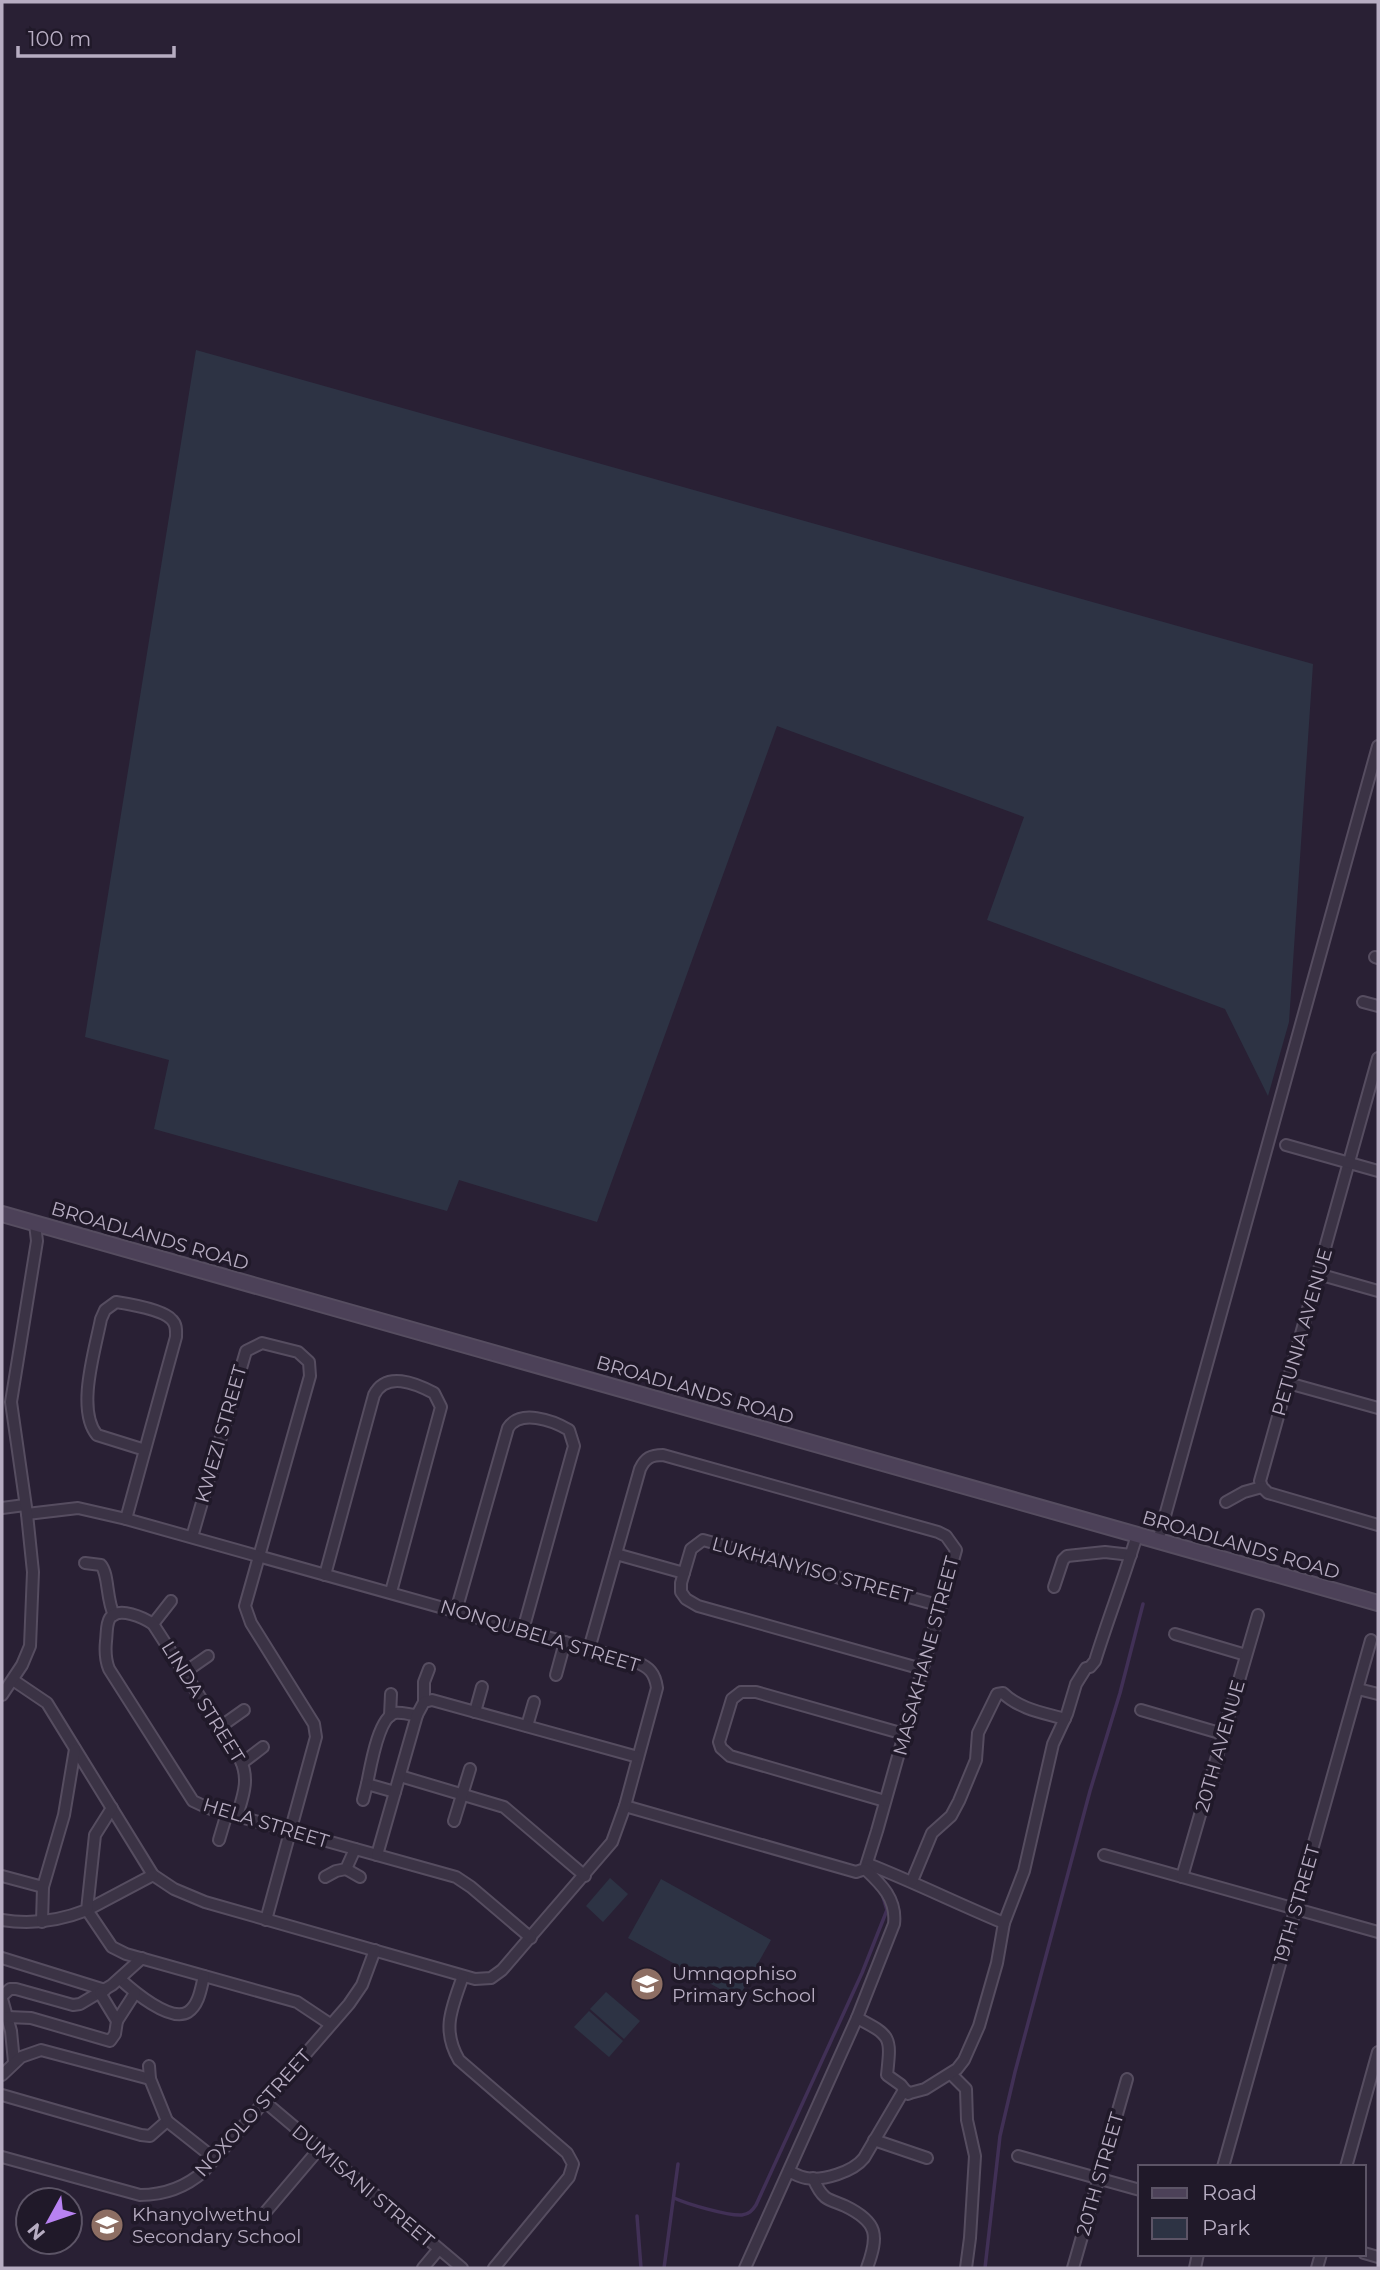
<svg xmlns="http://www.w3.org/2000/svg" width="1380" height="2270" viewBox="0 0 1380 2270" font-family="Montserrat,sans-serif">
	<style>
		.green { fill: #2d3344 }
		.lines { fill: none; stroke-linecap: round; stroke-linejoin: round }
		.stream { stroke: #413056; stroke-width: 3.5 }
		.minor-casing { stroke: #564d60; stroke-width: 14 }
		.secondary-casing { stroke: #564d60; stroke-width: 18 }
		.minor { stroke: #3b3345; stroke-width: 10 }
		.secondary { stroke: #4c4158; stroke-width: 14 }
		.labels { text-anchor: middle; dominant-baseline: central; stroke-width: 7; stroke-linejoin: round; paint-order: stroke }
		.street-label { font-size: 19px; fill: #b7adc2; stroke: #201929 }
		.poi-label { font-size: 19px; fill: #b7adc2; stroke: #201929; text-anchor: start }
	</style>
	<rect width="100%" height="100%" fill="#292034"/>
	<g class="green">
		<polygon points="196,350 1313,664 1289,1022 1268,1096 1225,1009 987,920 1024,817 777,726 597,1222 459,1180 447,1211 154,1129 169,1060 85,1037"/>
		<polygon points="610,1878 628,1894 603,1922 586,1906"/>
		<polygon points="661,1879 771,1940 738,1999 628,1938"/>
		<polygon points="606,1992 640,2021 624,2039 590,2009"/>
		<polygon points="589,2011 623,2041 609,2057 574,2027"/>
	</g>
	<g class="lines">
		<g class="stream">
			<path d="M674,2198C687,2204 728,2216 742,2215C749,2214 752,2211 756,2205L862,1973L887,1910L883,1897"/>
			<polyline points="637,2216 641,2268"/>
			<polyline points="664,2268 678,2164"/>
			<polyline points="985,2268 1000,2136 1015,2072 1090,1791 1120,1693 1143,1604"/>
		</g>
		<defs>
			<g id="minor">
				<polyline points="1375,957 1378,958"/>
				<polyline points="1363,1002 1378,1006"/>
				<polyline points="1378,1058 1260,1481 1262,1487 1268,1493 1378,1525"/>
				<polyline points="1286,1145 1378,1171"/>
				<polyline points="1318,1274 1378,1291"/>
				<polyline points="1288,1383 1378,1408"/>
				<polyline points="1226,1502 1244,1492 1262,1487"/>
				<polyline points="2,1508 25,1505"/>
				<path d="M126,1519L176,1337C176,1331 177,1325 172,1320C164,1310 129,1304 116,1302L105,1310L101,1319C95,1350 76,1410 97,1435L145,1450"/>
				<polyline points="192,1537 246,1351 262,1343 298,1352 309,1362 310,1376 245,1606 251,1623 314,1724 316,1737 266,1920"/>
				<polyline points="1158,1541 1378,746"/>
				<polyline points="616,1554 684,1573"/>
				<path d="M85,1563L101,1565C109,1575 106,1599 114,1615"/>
				<path d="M325,1575L374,1395C386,1371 415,1383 434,1393L441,1407L391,1592"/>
				<polyline points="1054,1587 1063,1560 1067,1556 1105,1552 1131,1555"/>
				<path d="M456,1611L508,1428C520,1409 552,1420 569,1430L574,1446L523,1630"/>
				<polyline points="153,1624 171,1601"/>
				<polyline points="1175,1634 1246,1655"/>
				<path d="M589,1649L640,1469C645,1458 651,1455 663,1455L938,1532L946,1536L956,1550L877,1831L865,1869L856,1872L625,1806"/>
				<polyline points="922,1669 698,1606 686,1599 681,1592 681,1583 691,1549 703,1540 941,1606"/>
				<polyline points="185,1672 208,1656"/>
				<polyline points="556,1675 565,1642"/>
				<path d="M13,1680L47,1703L153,1875L174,1889L205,1902L475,1979L491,1978L502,1970L612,1842L625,1806L657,1688C655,1673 649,1667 636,1662L126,1519L78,1508L27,1514"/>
				<polyline points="1358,1689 1378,1694"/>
				<polyline points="2,1695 22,1665 30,1646 33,1572 27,1514 11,1402 37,1241 35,1224"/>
				<polyline points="424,1702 424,1682 429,1669"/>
				<polyline points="1141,1710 1223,1734"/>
				<polyline points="475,1712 482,1687"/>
				<polyline points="390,1716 391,1694"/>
				<polyline points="527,1726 534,1702"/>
				<polyline points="220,1727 244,1710"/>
				<polyline points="242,1763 263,1747"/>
				<polyline points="400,1776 504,1807 585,1876"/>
				<path d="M395,1792L367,1784C370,1770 378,1717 395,1713C401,1712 411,1715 417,1715"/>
				<polyline points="363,1800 367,1784"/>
				<polyline points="885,1801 730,1756 721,1748 719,1742 732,1699 741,1692 756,1692 904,1734"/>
				<path d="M237,1816C243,1796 250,1779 240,1759L153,1624C144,1618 119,1606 110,1618C106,1624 107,1634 106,1641C105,1651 105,1659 109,1669L193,1801L208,1808L456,1877L471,1887L531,1938"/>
				<polyline points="454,1821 470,1769"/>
				<polyline points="219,1840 227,1813"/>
				<polyline points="377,1855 417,1715 424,1702 432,1700 638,1757"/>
				<polyline points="1104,1855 1378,1932"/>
				<path d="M868,1864C914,1882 958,1904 1004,1923"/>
				<polyline points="346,1869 360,1877"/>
				<polyline points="153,1875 87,1910 112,1947 126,1954 297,2002 330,2024"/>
				<polyline points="2,1876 43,1887"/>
				<polyline points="325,1877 336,1871 346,1869 355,1849"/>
				<polyline points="1182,1877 1258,1615"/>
				<path d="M912,1881L932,1833L951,1816L959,1801L976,1760L978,1733L997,1694L1003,1693C1019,1709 1044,1713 1065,1719"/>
				<path d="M2,1920C32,1925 59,1921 87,1910L95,1835L112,1808"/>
				<polyline points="42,1922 43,1887 64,1815 75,1749"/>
				<polyline points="2,1958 105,1990"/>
				<path d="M463,1976C452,2008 441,2029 459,2060L567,2153L573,2164L569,2177L494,2268"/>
				<path d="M120,1979C132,1990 170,2023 188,2012C199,2005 201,1988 204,1976"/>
				<polyline points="2,1996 10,1989 16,1989 73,2005 80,2004 112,1985 142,1958"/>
				<polyline points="2,1999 11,2031 14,2062"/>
				<polyline points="8,2017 31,2018 110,2041 115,2034 117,2021 100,1993"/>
				<path d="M857,2018C892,2036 891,2037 887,2075L901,2085L908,2094"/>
				<polyline points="117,2021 135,1993"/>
				<polyline points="951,2074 966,2089 967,2120 975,2156 970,2238 966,2268"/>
				<polyline points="2,2075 21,2057 41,2050 150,2079"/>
				<polyline points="2,2095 141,2135 150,2136 167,2121 150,2079 149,2066"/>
				<polyline points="265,2102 462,2268"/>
				<polyline points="167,2121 215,2159"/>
				<polyline points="874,2140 927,2158"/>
				<polyline points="1018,2156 1140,2190"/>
				<path d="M2,2157L140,2195C164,2195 186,2187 204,2171L349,2004L362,1985L375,1950"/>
				<polyline points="1223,2167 1371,1640"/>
				<polyline points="1346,2167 1378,2052"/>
				<path d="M790,2172C795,2174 800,2177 806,2178C823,2181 853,2172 864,2158L904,2090L910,2093L925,2089L957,2069L964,2060L979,2026L997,1963L1004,1923L1024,1871L1053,1744L1067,1714L1076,1684L1086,1668L1090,1667L1095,1661C1108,1619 1124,1578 1137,1535"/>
				<path d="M813,2178C816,2185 819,2192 825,2197C830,2201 839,2203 845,2206C878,2222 879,2235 867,2268"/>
				<polyline points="263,2215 319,2149"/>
				<polyline points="1364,2253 1378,2257"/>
				<polyline points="423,2268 438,2250"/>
				<path d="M745,2268L857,2018L894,1924C897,1899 881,1884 865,1869"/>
				<polyline points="1073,2268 1127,2079"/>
				<polyline points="1195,2268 1198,2254"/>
				<polyline points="1317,2268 1321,2254"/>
			</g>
			<polyline id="secondary" points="2,1214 1378,1603"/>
		</defs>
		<use href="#minor" class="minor-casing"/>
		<use href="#secondary" class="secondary-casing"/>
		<use href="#minor" class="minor"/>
		<use href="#secondary" class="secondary"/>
	</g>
	<defs>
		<symbol id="school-disc" viewBox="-11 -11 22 22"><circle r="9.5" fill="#8d6e63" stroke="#201929"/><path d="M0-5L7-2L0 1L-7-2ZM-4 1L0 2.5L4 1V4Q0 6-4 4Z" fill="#fff"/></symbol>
	</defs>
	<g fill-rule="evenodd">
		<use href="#school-disc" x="628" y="1965" width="38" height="38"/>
		<use href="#school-disc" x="88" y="2206" width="38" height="38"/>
	</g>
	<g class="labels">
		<g class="street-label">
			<text transform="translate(150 1236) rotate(16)">BROADLANDS ROAD</text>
			<text transform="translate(1302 1332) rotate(-74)">PETUNIA AVENUE</text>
			<text transform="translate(695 1390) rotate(16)">BROADLANDS ROAD</text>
			<text transform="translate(221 1434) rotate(-74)">KWEZI STREET</text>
			<text transform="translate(1241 1545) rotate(16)">BROADLANDS ROAD</text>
			<text transform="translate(812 1570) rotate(15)">LUKHANYISO STREET</text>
			<text transform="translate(540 1636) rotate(17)">NONQUBELA STREET</text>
			<text transform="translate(926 1656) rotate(-75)">MASAKHANE STREET</text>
			<text transform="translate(203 1702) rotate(58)">LINDA STREET</text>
			<text transform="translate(1220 1746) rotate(-74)">20TH AVENUE</text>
			<text transform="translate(266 1823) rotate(17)">HELA STREET</text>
			<text transform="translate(1297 1904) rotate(-74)">19TH STREET</text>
			<text transform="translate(253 2113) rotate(-48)">NOXOLO STREET</text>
			<text transform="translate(1100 2174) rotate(-74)">20TH STREET</text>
			<text transform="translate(363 2186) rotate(40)">DUMISANI STREET</text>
		</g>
		<g class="poi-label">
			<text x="672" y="1973">Umnqophiso<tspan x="672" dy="22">Primary School</tspan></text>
			<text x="132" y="2214">Khanyolwethu<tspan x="132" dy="22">Secondary School</tspan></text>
		</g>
	</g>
	<rect width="1380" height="2270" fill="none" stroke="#b7adc2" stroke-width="7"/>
	<rect x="1138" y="2165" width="228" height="91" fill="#201929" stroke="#5c5466" stroke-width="2"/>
	<rect x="1152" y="2188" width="35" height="10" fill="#4c4158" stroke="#5c5466" stroke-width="2"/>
	<text x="1202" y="2200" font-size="21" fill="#b7adc2">Road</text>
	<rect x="1152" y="2218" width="35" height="21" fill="#2d3344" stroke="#5c5466" stroke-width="2"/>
	<text x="1202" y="2235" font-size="21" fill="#b7adc2">Park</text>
	<g transform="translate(49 2221) rotate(230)"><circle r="33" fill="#201929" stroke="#5c5466" stroke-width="2"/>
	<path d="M0-5L12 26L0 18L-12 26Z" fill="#b882f2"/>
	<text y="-10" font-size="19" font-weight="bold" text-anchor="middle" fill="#b7adc2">N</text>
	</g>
	<path d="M18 46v10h156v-10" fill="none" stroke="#b7adc2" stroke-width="3.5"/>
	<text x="28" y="46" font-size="21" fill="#b7adc2" stroke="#201929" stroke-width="5" paint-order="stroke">100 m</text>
</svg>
